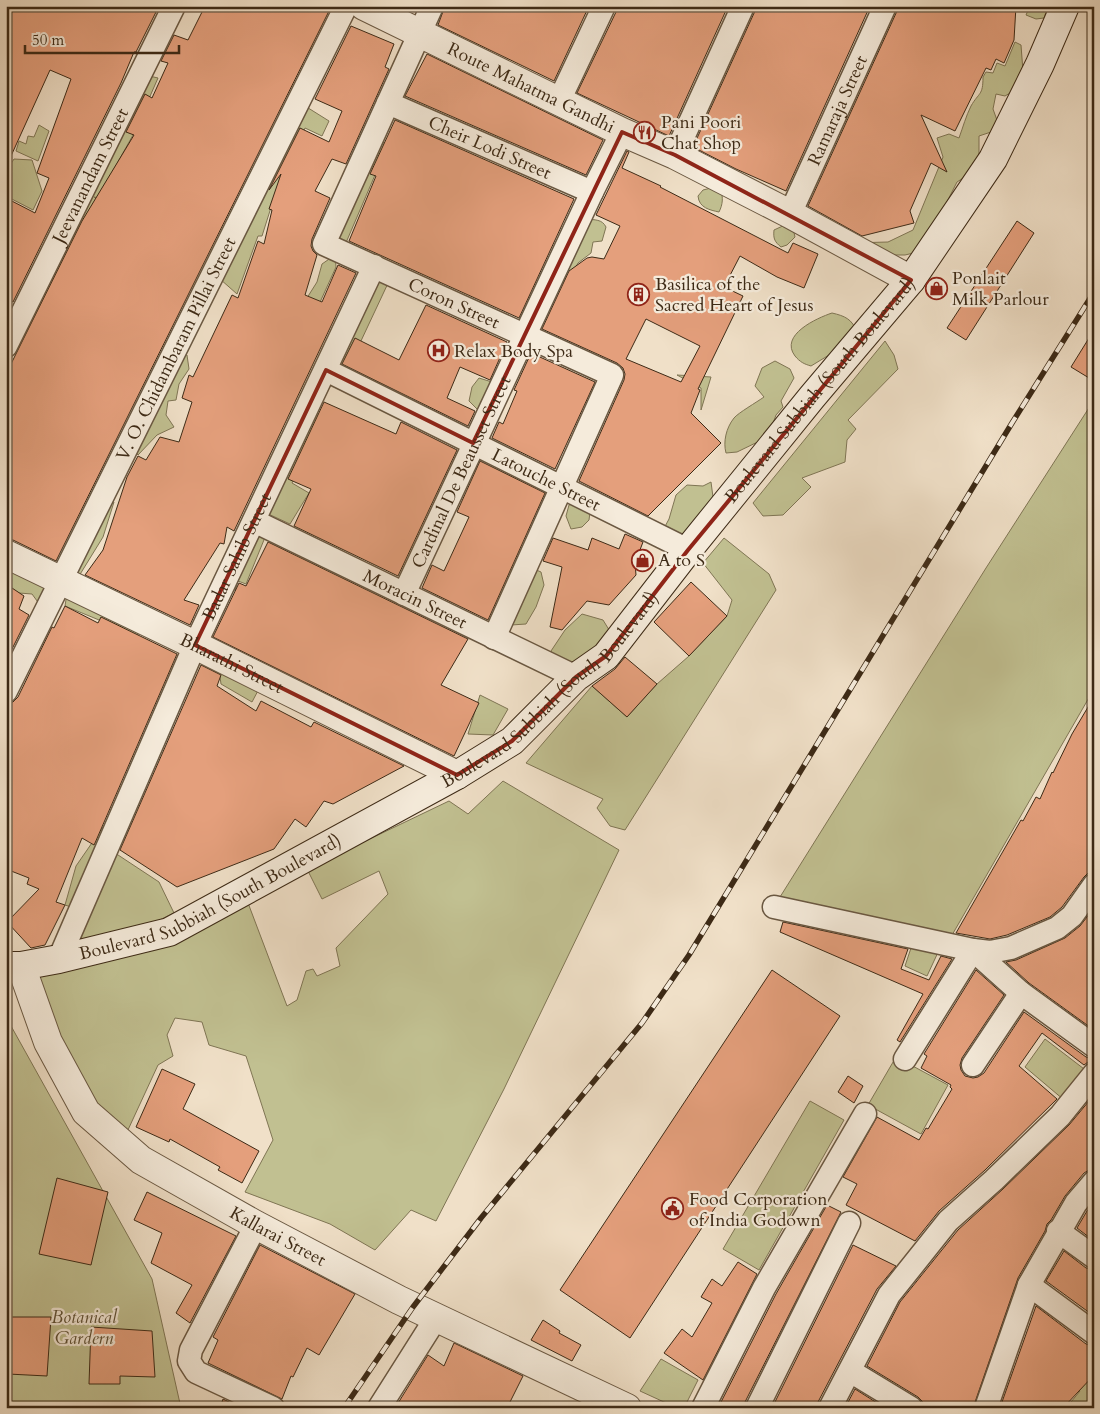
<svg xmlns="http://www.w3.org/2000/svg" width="1100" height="1414" viewBox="0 0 1100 1414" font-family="Cardo,serif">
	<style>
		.green { fill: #c1c091; stroke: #7f7554 }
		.building { fill: #e49f7c; stroke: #3d2a16; fill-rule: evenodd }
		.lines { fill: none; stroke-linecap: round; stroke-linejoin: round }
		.minor-casing { stroke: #6a5842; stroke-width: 25 }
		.tertiary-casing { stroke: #6a5842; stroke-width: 30 }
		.secondary-casing { stroke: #3d2a16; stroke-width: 30 }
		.minor { stroke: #f5ebdb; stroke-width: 22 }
		.tertiary { stroke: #f5ebdb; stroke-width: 28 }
		.secondary { stroke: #f5ebdb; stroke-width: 28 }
		.rail-casing { stroke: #3d2a16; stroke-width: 5.5 }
		.rail { stroke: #f5ebdb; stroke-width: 4; stroke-dasharray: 11; stroke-linecap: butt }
		.marked { fill: none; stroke: #8f2418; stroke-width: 4; stroke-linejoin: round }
		.labels { text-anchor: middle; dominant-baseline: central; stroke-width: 4.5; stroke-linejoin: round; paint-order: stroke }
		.street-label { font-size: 18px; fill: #3d2a16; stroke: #f5ebdb }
		.poi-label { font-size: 18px; fill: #3d2a16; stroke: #f5ebdb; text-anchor: start }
		.park-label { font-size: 18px; font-style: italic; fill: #5e5035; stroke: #f5ebdb }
	</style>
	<rect width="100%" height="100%" fill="#f0e0c8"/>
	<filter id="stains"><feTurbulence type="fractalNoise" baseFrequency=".004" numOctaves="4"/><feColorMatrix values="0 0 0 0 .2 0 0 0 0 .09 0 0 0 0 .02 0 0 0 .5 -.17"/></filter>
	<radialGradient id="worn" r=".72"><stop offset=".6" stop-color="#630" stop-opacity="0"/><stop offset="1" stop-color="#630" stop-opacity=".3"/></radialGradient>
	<g class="green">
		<polygon points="1030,6 1048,6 1044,18 1036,19 1026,15"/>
		<path d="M1015,42L1021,45L1024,85L1005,96L996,94L993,109L998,123L991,132L979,136V154L971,173L957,182L922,251L905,255H871L851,243L888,242L913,230L943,157L937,138L949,134L959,138C963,127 966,116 971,106C979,92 983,96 983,77L986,72L993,73L997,63L1005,66Z"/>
		<polygon points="141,74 158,78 133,135 114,169 102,199 94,197 97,199 63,270 51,281 6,368 6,358"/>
		<polygon points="305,106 329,121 322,136 305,128 274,198 262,236 258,236 237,294 220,279"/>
		<polygon points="39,125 49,131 38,161 16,151 19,141 26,144 28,136 34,137"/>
		<polygon points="375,140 427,157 381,161 345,245 330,242"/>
		<polygon points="14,159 32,160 42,191 33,210 6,196 6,171"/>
		<path d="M715,187L721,190C723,198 723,204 719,212C710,210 699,208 698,196L703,190Z"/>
		<path d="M586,219C595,220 602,219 606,227L602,241L593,242L591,253L578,263L571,276L564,283L557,276Z"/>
		<path d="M787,224H792L795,237L787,245L781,247C775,242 773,239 774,230Z"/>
		<polygon points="335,255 336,267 311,322 295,317 317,282 322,264"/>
		<polygon points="375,272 390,279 345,375 330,368"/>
		<path d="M832,313C845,316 852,319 857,332L834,352L811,366C804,364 800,362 795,356C779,335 817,318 832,313Z"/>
		<polygon points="885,341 894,355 898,369 848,420 856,429 847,440 845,462 802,478 811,487 783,515 763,516 753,503"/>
		<polygon points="163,355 187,355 189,369 179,384 176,400 168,401 166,415 174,427 157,435 138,455 123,437"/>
		<path d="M775,361L790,369L794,378L781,401L783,407L776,415L768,437L737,452L726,453C723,442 726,428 734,418C738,413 757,402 764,397L755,386L762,368Z"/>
		<polygon points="677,375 711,377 701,410 701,388"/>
		<polygon points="479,378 492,382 482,414 469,401 472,387"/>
		<polygon points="1094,400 1094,689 948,942 775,905 986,568"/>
		<polygon points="311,409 322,417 292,483 309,493 290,524 264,512"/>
		<polygon points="711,482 715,512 694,546 662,532 669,519 676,495 687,485 703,486"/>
		<polygon points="93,496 114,502 103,537 79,576 62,558"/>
		<polygon points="577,502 590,512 589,520 582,527 571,529 566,516 569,505"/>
		<polygon points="254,523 268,530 246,584 238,581 235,591 235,582"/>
		<polygon points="724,538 769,574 776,590 625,830 610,826 597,808 603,799 526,763 592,686 627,717 657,684 689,656 727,616 732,600 703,563"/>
		<polygon points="6,558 53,586 40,605 32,594 6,592"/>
		<polygon points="534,569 541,572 544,585 536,607 526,624 511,625"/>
		<polygon points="68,587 138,618 138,636 65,606"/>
		<polygon points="582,614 603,620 611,633 606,656 558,666 551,651 565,630"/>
		<polygon points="226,665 261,685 252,702 221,684 220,677 211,673"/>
		<polygon points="480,695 508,709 493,735 468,734"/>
		<polygon points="503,781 619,850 504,1089 436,1221 411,1210 375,1250 330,1224 245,1192 273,1140 246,1056 209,1045 202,1022 175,1018 167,1035 173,1056 158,1065 127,1132 91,1105 28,969 245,895 287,1006 297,1000 306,971 313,969 317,976 340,966 336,948 388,894 379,871 322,899 307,869 449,801 468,814"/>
		<polygon points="105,824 77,909 65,905 76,866"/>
		<polygon points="112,851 159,882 174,913 133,933 75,945"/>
		<polygon points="912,945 940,948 927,976 905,966"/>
		<polygon points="6,1017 152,1279 181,1408 6,1408"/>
		<polygon points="1045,1039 1088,1072 1064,1100 1025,1067"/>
		<polygon points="896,1057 948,1085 921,1134 868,1105"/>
		<polygon points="810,1101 844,1120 759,1270 723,1249"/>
		<polygon points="661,1359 698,1380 684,1408 677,1408 640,1391"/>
		<polygon points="1066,1375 1086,1381 1094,1388 1094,1403 1089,1408 1066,1408 1080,1391"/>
	</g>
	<g class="building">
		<polygon points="14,6 141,6 156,12 136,52 134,52 121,83 13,302 6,299 6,198 35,213 49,178 37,173 71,79 50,70 6,167 6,24"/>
		<polygon points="205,6 320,6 329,11 56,561 13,540 6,539 6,374 82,221 134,135 126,132 145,94 152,98 168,63 161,61 174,35 188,40"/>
		<polygon points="445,6 589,6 554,81 438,25"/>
		<polygon points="617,6 728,6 669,136 577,93 616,12"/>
		<polygon points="756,6 870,6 786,191 736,169 693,147 755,11"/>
		<polygon points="898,6 1016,6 1014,40 1004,63 996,59 991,70 986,68 955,131 921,115 947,172 931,163 910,211 914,223 862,236 808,206 897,11"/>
		<polygon points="351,26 394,44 385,67 389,69 346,164 332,159 315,191 330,198 312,239 311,246 313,251 317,255 305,295 322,302 338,265 356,273 234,531 227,527 224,544 220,543 184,600 199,605 190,625 85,575 103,550 127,477 138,456 146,460 160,437 179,442 192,402 182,398 189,375 193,377 232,295 238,298 258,241 264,244 272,210 269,209 281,174 269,190 300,128 329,142 342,111 315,99"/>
		<polygon points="427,54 603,140 586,175 405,96"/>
		<polygon points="395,120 574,199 519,318 349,241 376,176 370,174"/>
		<path d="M627,151L629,152L622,168L661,186L660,187L788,253L793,243L818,254L804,288L777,277L740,256L724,287L743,296L698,389L700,390L691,413L721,443L648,516L579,481L624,380L625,374L623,368L617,363L542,329L569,271L587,258L592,257L604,259L620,226L596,215ZM646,319L700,346L681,382L626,359Z"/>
		<polygon points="1017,221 1034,233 966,340 947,328"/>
		<polygon points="426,305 507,342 490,380 460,367 447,398 475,411 468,426 342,364 355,338 399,360"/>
		<polygon points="1094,330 1094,381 1071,367"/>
		<polygon points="531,353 595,382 555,469 492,438 499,422 503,424 517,391 514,390"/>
		<polygon points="324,402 396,434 401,422 457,450 398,576 294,526 311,489 288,479"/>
		<polygon points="480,461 545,493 488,620 422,588 432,565 444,571 469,517 457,512"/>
		<polygon points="625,534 643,542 635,563 636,575 609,605 587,601 562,630 550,627 562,567 543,561 553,538 588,550 592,538 619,549"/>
		<polygon points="268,542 468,639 441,685 479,703 454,756 213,637 239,583 246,586"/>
		<polygon points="691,582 727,616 689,656 654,622"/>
		<polygon points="6,584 24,596 19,609 29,615 6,661"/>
		<polygon points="65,606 98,623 101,617 177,654 95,843 94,845 82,838 56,902 65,905 45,945 31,948 7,922 39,889 27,884 29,878 6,869 6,704 13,702 18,697 52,627 54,628"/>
		<polygon points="625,657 657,684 627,717 592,686 615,669"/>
		<polygon points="201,665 221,675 217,686 256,711 261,701 311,727 314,722 404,766 333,804 324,801 306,827 295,819 274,849 177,887 120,850"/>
		<polygon points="1094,697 1094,872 1088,873 1084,877 1062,907 1050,917 1007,935 990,939 956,933 1021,820 1023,821 1036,797 1040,799 1052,772 1053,773 1072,734"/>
		<polygon points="1094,908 1094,1030 1029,983 1006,962 1016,960 1065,938 1080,926"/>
		<polygon points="783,922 908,949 901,969 929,980 941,956 952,959 900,1042 897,1040 923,994 780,932"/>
		<polygon points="772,970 840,1016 630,1338 560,1290"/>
		<polygon points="976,970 1004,995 962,1058 960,1065 961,1070 965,1076 973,1078 978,1077 984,1073 1024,1012 1086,1057 1092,1059 1084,1065 1042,1033 1019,1066 1057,1099 985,1170 939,1211 915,1241 846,1205 857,1184 843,1177 877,1117 919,1140 926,1128 928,1129 952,1089 950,1087 951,1085 921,1068 927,1056 924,1054"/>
		<polygon points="162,1069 195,1084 183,1109 259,1151 242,1183 218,1170 220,1167 170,1139 169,1142 136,1127"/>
		<polygon points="848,1076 863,1086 854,1103 838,1092"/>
		<polygon points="1094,1095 1094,1169 1089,1170 1084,1173 1065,1196 1051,1220 1047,1224 1045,1231 1018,1278 973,1408 924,1408 922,1401 918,1397 867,1366 900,1302 958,1230 1003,1189 1069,1125"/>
		<polygon points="57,1178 108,1192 91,1265 39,1254"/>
		<polygon points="147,1192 236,1236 190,1323 176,1313 192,1285 151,1263 162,1233 134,1220"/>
		<polygon points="1094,1202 1094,1241 1077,1228 1087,1211"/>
		<polygon points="827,1205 841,1212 745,1402 744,1408 718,1408 776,1294"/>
		<polygon points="260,1245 355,1294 319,1355 307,1348 293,1377 291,1376 282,1399 208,1363 218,1340 213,1337"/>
		<polygon points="853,1245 896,1266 877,1289 818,1402 817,1408 772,1408"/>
		<polygon points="1064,1251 1086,1268 1094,1270 1094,1316 1046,1281"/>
		<polygon points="738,1262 757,1274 703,1380 664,1353 682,1329 692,1337 712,1303 701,1297 712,1279 722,1286"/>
		<polygon points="1036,1306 1086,1344 1094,1346 1094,1375 1063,1408 1019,1408 1002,1402"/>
		<polygon points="10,1317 51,1317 47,1376 8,1374"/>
		<polygon points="543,1320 560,1331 559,1333 581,1345 572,1361 531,1340"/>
		<polygon points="91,1327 152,1331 155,1377 120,1376 120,1384 89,1384"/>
		<polygon points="454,1343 523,1376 507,1408 395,1408 428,1355 444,1366"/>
		<polygon points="855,1389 885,1408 845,1408"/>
		<polygon points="223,1399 241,1408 220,1408"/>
	</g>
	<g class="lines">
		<defs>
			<g id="minor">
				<path id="s1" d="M432,6L324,244L612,375L494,638"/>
				<polyline points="559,101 604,6"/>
				<path id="s2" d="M388,103L592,192"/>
				<polyline points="675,155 743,6"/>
				<path id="s3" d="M790,214L885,6"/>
				<path id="s4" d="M6,346L174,6"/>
				<path id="s5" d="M326,370L688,550"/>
				<path id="s6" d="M254,521L576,677"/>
				<path id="s7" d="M404,594L592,192L622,132"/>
				<path id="s8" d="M6,691L346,6"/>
				<polyline points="774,907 973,950 1021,993 1094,1046"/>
				<path id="s9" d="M59,959L195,645L374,266"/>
				<polyline points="905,1059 973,950 990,952 1011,948 1057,928 1072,916 1094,885"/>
				<polyline points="973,1065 1021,993"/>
				<polyline points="256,1225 191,1350 189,1361 196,1372 273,1408"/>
				<polyline points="1058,1231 1094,1257"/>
				<polyline points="1029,1285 1094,1333"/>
				<polyline points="850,1371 911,1408"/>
				<polyline points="379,1408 436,1318"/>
				<polyline points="703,1408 764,1288 865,1114"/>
				<polyline points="757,1408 849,1223"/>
				<polyline points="830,1408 889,1295 948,1221 994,1180 1060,1116 1094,1074"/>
				<polyline points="986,1408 1029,1285 1076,1203 1094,1182"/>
			</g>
			<g id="tertiary">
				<path id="s10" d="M364,6L622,132L675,155L790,214L911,280"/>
				<path id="s11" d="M6,554L195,645L457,775"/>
				<path id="s12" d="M21,966L48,1042L86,1112L141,1160L256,1225L399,1300L627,1408"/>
			</g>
			<g id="secondary">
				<path id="s13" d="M6,966H21L59,959L169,932L457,775L512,741L576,677L606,656L688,550L812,397L911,280L993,159L1040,64L1065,6"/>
			</g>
		</defs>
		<use href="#minor" class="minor-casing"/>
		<use href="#tertiary" class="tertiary-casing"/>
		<use href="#secondary" class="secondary-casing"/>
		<use href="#minor" class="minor"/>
		<use href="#tertiary" class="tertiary"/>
		<use href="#secondary" class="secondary"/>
		<defs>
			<polyline id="rail" points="344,1408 413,1307 481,1218 642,1023 689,955 1012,423 1094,292"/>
		</defs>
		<use href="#rail" class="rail-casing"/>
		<use href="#rail" class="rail"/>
	</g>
	<path class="marked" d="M622,132L675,155L911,280L688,550L606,656L576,677L512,741L457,775L195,645L326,370L473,443Z"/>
	<defs>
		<symbol id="restaurant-ring" viewBox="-11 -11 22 22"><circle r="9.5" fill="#f5ebdb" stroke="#8f2418" stroke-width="1.5"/><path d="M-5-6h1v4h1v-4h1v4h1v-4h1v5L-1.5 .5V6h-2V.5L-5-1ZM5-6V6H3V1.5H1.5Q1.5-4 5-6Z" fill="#8f2418"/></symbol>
		<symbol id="shop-ring" viewBox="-11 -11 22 22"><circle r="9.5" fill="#f5ebdb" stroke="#8f2418" stroke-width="1.5"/><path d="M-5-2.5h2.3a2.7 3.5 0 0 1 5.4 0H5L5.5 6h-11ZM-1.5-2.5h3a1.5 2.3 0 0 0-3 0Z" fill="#8f2418"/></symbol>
		<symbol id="building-ring" viewBox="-11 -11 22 22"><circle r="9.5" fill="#f5ebdb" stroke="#8f2418" stroke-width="1.5"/><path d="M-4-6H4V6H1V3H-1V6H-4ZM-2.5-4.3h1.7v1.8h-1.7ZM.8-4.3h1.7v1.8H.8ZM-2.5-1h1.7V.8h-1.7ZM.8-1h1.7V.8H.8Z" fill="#8f2418"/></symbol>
		<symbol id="hospital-ring" viewBox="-11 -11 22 22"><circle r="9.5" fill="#f5ebdb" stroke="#8f2418" stroke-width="1.5"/><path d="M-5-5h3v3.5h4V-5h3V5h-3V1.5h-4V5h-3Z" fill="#8f2418"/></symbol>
		<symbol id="civic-ring" viewBox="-11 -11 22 22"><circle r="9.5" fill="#f5ebdb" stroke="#8f2418" stroke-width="1.5"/><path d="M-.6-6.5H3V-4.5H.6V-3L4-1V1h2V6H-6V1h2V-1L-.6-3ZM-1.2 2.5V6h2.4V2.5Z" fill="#8f2418"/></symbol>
	</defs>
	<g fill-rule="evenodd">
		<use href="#restaurant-ring" x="632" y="120" width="25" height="25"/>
		<use href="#shop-ring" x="924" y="276" width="25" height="25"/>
		<use href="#building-ring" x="626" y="282" width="25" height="25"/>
		<use href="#hospital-ring" x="426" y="338" width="25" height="25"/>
		<use href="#shop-ring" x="630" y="548" width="25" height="25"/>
		<use href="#civic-ring" x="660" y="1196" width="25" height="25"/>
	</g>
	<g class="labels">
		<g class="street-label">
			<text stroke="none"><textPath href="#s10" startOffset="186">Route Mahatma Gandhi</textPath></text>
			<text stroke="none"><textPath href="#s3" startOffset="114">Ramaraja Street</textPath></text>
			<text stroke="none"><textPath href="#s2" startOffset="111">Cheir Lodi Street</textPath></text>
			<text stroke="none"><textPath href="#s4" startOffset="190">Jeevanandam Street</textPath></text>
			<text stroke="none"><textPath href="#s1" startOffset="404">Coron Street</textPath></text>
			<text stroke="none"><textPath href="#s8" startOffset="382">V. O. Chidambaram Pillai Street</textPath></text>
			<text stroke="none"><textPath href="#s13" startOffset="1028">Boulevard Subbiah (South Boulevard)</textPath></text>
			<text stroke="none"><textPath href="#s7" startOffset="135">Cardinal De Beausset Street</textPath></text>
			<text stroke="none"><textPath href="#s5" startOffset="246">Latouche Street</textPath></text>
			<text stroke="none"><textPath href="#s9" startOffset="440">Badar Sahib Street</textPath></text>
			<text stroke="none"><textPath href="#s6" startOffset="179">Moracin Street</textPath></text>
			<text stroke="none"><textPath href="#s11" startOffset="251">Bharathi Street</textPath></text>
			<text stroke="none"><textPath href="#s13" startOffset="622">Boulevard Subbiah (South Boulevard)</textPath></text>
			<text stroke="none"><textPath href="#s13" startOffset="218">Boulevard Subbiah (South Boulevard)</textPath></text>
			<text stroke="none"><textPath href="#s12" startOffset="390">Kallarai Street</textPath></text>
		</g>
		<g class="poi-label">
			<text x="661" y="122">Pani Poori<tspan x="661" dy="21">Chat Shop</tspan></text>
			<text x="952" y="278">Ponlait<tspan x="952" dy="21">Milk Parlour</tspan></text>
			<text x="655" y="284">Basilica of the<tspan x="655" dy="21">Sacred Heart of Jesus</tspan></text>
			<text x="454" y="351">Relax Body Spa</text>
			<text x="658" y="560">A to S</text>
			<text x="689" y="1199">Food Corporation<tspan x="689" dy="21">of India Godown</tspan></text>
		</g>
		<g class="park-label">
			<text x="84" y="1317">Botanical<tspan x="84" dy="21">Gardern</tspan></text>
		</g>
	</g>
	<rect width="1100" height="1414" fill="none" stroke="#f0e0c8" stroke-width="25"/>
	<rect x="8" y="8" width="1085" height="1399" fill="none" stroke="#3d2a16" stroke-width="2.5"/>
	<rect x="12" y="12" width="1075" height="1389" fill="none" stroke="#3d2a16"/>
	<path d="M25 45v8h154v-8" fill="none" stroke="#3d2a16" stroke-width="2.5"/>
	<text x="32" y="45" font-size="15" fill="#3d2a16" stroke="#f5ebdb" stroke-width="4" paint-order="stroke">50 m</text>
	<rect width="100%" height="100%" filter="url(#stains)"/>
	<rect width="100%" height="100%" fill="url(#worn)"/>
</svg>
